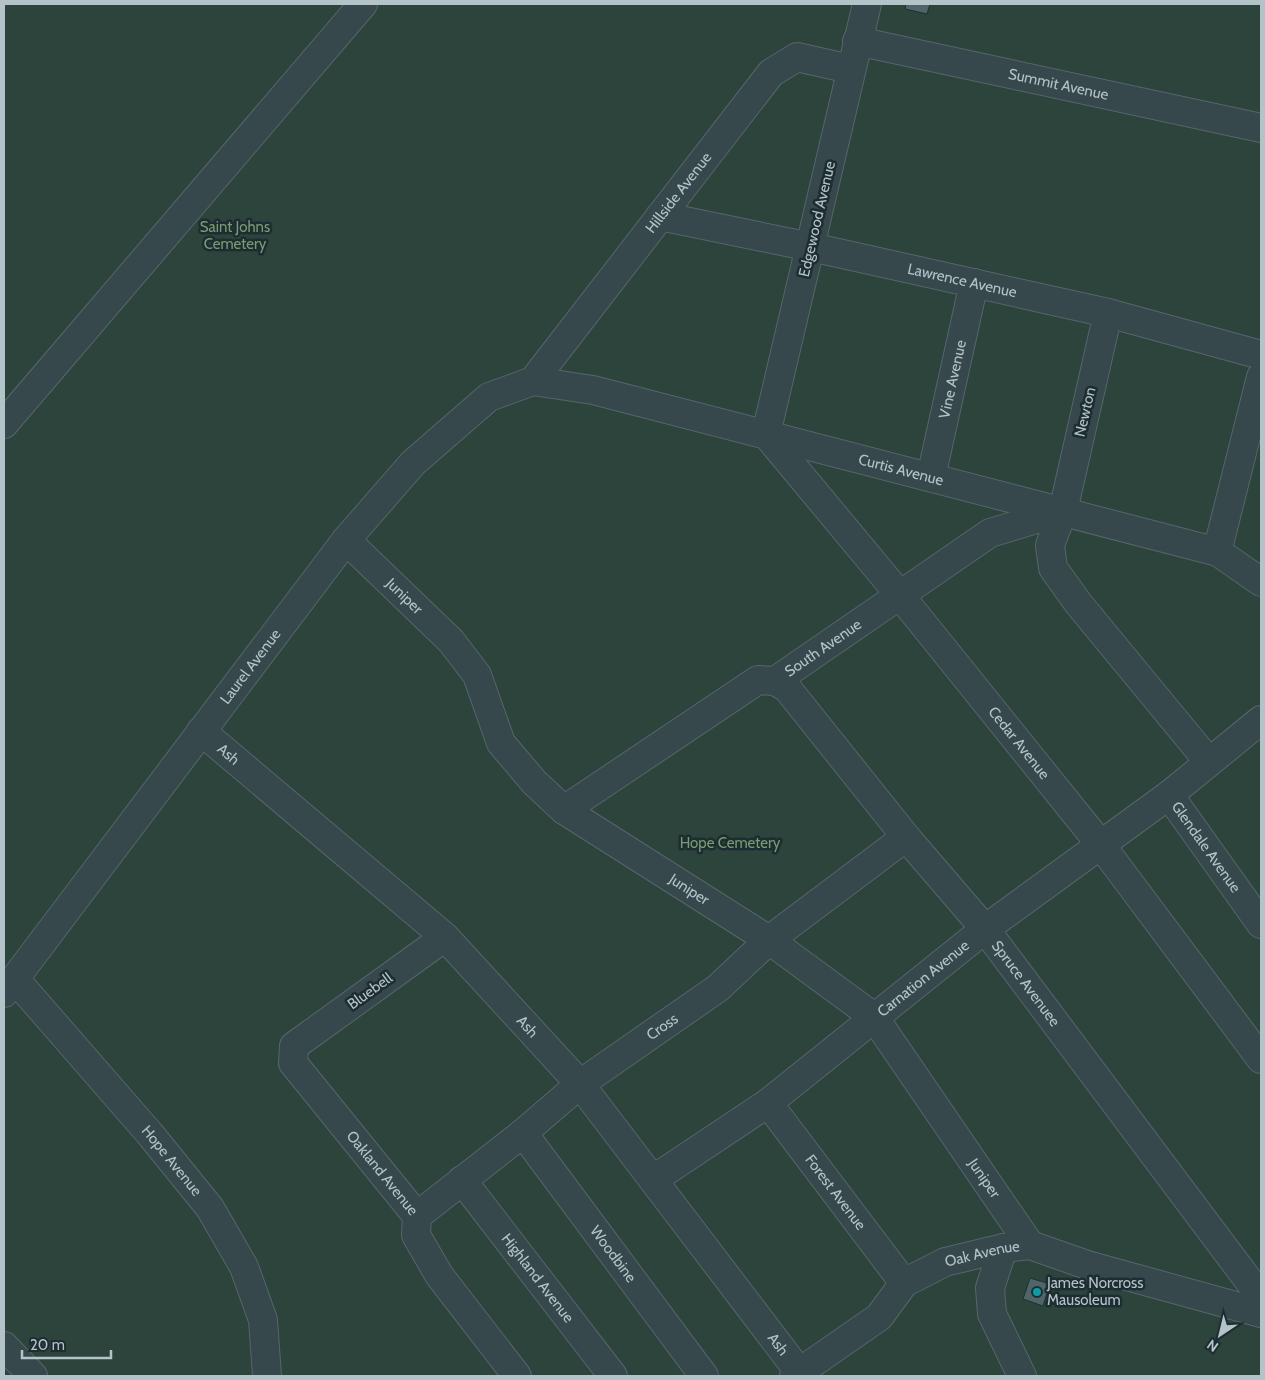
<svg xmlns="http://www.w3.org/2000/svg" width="1265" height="1380" viewBox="0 0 1265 1380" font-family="Cabin,sans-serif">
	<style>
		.green { fill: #2c443b }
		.building { fill: #4f656a; stroke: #1f2f33 }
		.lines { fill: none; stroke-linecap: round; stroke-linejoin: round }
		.minor-casing { stroke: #56666a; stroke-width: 30 }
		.minor { stroke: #37484c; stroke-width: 28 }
		.culture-dot { fill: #0f9aa8; stroke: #1d2d31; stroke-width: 2 }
		.labels { text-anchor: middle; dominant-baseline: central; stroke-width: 5; stroke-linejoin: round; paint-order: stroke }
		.street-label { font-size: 15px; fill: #b3c3c8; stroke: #1d2d31 }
		.park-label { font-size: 15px; fill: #799d72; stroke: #1d2d31 }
		.poi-label { font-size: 15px; fill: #b3c3c8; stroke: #1d2d31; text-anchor: start }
	</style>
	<rect width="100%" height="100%" fill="#24383c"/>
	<rect class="green" x="4" y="4" width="1257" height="1372"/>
	<g class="building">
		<polygon points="906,4 930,4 927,14 905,9"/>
		<polygon points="1030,1278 1050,1284 1043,1306 1023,1299"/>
	</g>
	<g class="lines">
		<defs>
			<g id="minor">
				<path id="s1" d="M867,4L766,434L899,594L1101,845L1261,1059"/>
				<path id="s2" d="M857,41L1261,128"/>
				<path id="s3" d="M660,216L811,247L1108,313L1261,355"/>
				<polyline points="1108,313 1063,511 1050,545 1053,568 1078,603 1209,762"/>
				<path id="s4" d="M533,381L771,73L797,57L850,69"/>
				<polyline points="4,424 363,4"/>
				<path id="s5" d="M931,477L974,283"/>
				<path id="s6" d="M346,540L451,641L477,675L501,743L534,782L564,810L769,940L874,1017L1030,1245"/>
				<polyline points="1217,552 1261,377"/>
				<path id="s7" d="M775,681L787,688L906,837L985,929L1261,1297"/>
				<path id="s8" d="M201,731L445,937L580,1084L800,1373"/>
				<path id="s9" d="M1169,795L1261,924"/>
				<path id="s10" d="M564,810L758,680L775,681L990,533L1063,511"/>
				<path id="s11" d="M445,937L294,1046L293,1063L417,1216L416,1235L439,1275L517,1376"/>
				<path id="s12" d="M15,979L150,1134L210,1208L244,1267L263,1320L267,1376"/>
				<path id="s13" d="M4,993L346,540L413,463L489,397L533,381L593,390L1218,552L1261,582"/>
				<path id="s14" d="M768,1103L904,1283"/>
				<path id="s15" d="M523,1133L704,1376"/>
				<path id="s16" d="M654,1179L768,1103L985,929L1169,795L1261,720"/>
				<path id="s17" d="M462,1180L613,1376"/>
				<path id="s18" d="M417,1216L523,1133L580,1084L718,988L769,940L906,837"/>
				<polyline points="1003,1248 990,1288 992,1314 1022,1376"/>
				<polyline points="4,1346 33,1376"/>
				<path id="s19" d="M794,1376L879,1317L904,1283L945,1262L1003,1248L1030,1245L1087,1265L1261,1313"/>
			</g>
		</defs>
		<use href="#minor" class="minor-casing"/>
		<use href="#minor" class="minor"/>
	</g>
	<circle class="culture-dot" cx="1037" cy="1292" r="5"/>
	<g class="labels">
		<g class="street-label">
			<text stroke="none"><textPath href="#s2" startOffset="206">Summit Avenue</textPath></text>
			<text stroke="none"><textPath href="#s4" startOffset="238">Hillside Avenue</textPath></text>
			<text transform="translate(817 219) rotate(-77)">Edgewood Avenue</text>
			<text stroke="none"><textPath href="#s3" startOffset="309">Lawrence Avenue</textPath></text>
			<text stroke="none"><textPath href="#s5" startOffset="100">Vine Avenue</textPath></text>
			<text transform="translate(1085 412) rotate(-77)">Newton</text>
			<text stroke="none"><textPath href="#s13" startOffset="1196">Curtis Avenue</textPath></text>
			<text stroke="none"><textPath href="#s6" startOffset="81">Juniper</textPath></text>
			<text stroke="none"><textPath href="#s10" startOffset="309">South Avenue</textPath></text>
			<text stroke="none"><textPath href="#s13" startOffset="409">Laurel Avenue</textPath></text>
			<text stroke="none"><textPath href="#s1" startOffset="841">Cedar Avenue</textPath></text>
			<text stroke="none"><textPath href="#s8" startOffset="36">Ash</textPath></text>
			<text stroke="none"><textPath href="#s9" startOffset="64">Glendale Avenue</textPath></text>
			<text stroke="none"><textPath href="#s6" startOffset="501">Juniper</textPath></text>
			<text stroke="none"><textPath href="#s16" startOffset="336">Carnation Avenue</textPath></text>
			<text stroke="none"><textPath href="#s7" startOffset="394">Spruce Avenuee</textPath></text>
			<text transform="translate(370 991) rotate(-36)">Bluebell</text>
			<text stroke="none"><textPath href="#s8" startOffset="441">Ash</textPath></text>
			<text stroke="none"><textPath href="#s18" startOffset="310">Cross</textPath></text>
			<text stroke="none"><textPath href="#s12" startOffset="240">Hope Avenue</textPath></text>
			<text stroke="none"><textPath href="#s11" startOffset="345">Oakland Avenue</textPath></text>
			<text stroke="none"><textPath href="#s6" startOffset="921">Juniper</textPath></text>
			<text stroke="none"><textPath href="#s14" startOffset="112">Forest Avenue</textPath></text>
			<text stroke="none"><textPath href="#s15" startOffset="151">Woodbine</textPath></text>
			<text stroke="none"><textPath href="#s19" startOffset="230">Oak Avenue</textPath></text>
			<text stroke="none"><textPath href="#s17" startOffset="124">Highland Avenue</textPath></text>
			<text stroke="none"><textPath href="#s8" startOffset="846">Ash</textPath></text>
		</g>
		<g class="park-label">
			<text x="235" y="227">Saint Johns<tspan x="235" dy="17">Cemetery</tspan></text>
			<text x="730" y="843">Hope Cemetery</text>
		</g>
		<g class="poi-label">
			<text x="1047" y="1283">James Norcross<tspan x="1047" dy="17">Mausoleum</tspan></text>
		</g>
	</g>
	<rect width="1265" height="1380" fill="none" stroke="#b3c3c8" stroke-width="10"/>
	<g transform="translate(1220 1335) rotate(215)" stroke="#1d2d31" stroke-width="4" paint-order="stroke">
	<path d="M0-4L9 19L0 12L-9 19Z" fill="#b3c3c8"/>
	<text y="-8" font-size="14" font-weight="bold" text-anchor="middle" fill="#b3c3c8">N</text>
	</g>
	<path d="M22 1350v8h89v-8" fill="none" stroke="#b3c3c8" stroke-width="2.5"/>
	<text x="30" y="1350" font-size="15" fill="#b3c3c8" stroke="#1d2d31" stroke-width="4" paint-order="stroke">20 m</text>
</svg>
